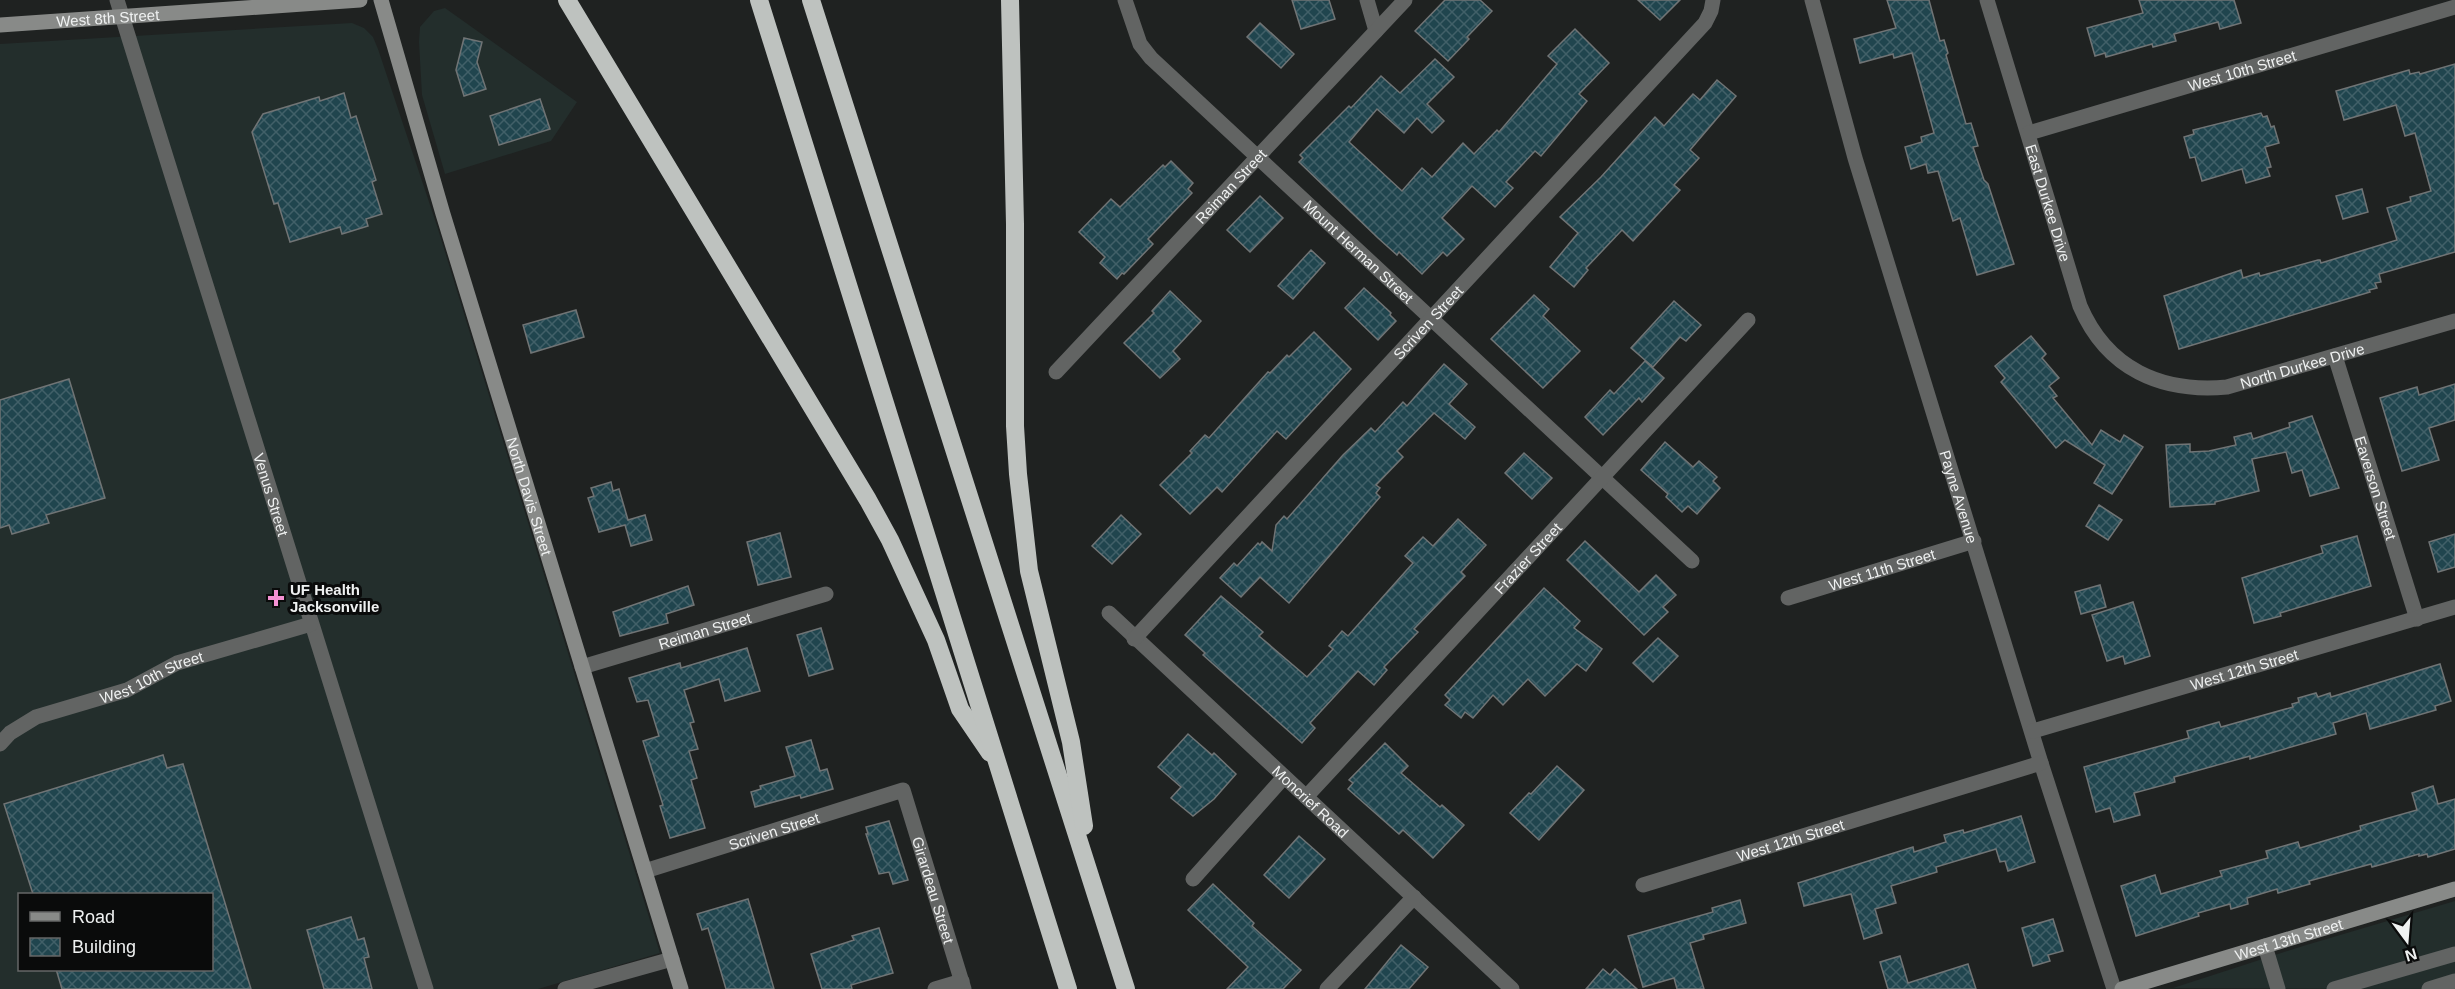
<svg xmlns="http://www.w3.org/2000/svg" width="2455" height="989" viewBox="0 0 2455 989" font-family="Helvetica,sans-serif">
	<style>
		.built { fill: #232e2c; fill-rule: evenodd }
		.building { fill: url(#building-cross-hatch); stroke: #707475; stroke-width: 1.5 }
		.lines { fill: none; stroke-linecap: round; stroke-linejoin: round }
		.street { stroke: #626463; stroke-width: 15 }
		.secondary { stroke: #888a88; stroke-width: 15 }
		.highway { stroke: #bec2bf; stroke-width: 18 }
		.poi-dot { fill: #f491d3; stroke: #0a0b0b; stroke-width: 2 }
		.labels { text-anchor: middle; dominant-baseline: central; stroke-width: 6; stroke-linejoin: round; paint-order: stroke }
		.street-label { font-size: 15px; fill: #eff1f1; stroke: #0a0b0b }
		.poi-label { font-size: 15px; font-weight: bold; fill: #eff1f1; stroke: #0a0b0b; text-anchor: start }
	</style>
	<defs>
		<pattern id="building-cross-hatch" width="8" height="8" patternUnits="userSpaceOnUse" patternTransform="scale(1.5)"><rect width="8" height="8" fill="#20454e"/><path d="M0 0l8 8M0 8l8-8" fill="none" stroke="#416068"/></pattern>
	</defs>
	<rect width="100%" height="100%" fill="#1f2221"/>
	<g class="built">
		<polygon points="445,8 577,102 551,141 445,174 422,95 419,42 420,27 434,11"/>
		<path d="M352,23L364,28L373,37L378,49L438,229L660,953L538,989H0V44ZM20,894H212V970H20Z"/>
		<polygon points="2455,901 2455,989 2173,988 2303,946"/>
	</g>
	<g class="building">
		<polygon points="1292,0 1329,0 1335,19 1301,29"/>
		<polygon points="1445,0 1480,0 1492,11 1467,37 1469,39 1448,61 1415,31"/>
		<polygon points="1638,0 1680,0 1660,20"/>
		<polygon points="1887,0 1929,0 1940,41 1944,40 1948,53 1946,55 1966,124 1971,123 1978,146 1973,147 1984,180 1988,184 2014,264 1977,275 1960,218 1953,221 1938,171 1928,173 1926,164 1911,169 1905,147 1922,142 1921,137 1934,133 1912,53 1894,58 1893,54 1860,63 1854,39 1896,28"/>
		<polygon points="2139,0 2234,0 2241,23 2220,29 2218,22 2174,34 2176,41 2153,47 2152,44 2106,57 2105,53 2095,56 2087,28 2143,13"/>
		<polygon points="1260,23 1294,54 1281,68 1247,37"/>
		<polygon points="1575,29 1609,63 1579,94 1587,101 1541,156 1535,151 1506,182 1513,188 1495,207 1472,186 1442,218 1464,239 1447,256 1443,252 1422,274 1399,252 1397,255 1378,238 1299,162 1303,158 1300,155 1349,106 1351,108 1381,76 1400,93 1435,59 1454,77 1427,104 1444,121 1432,133 1417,118 1404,133 1377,109 1349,142 1402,191 1422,168 1432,177 1463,143 1474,154 1497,130 1499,132 1557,64 1548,56"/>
		<polygon points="464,38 482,42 477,62 486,89 464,96 456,70"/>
		<polygon points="2455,64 2455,252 2379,274 2381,282 2375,283 2377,288 2369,290 2370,292 2179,349 2164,296 2241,270 2243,278 2259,273 2260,276 2318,260 2320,260 2321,263 2397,240 2387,208 2411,201 2410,197 2431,191 2415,133 2405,136 2396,105 2344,120 2336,91 2409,70 2410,74 2419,72 2420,74"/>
		<polygon points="1717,80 1736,96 1690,150 1699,158 1674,185 1680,190 1633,241 1622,230 1586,268 1588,270 1574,287 1550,267 1578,233 1560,217 1601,177 1655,117 1664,126 1693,94 1700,100"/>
		<polygon points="344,93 351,118 356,116 376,180 372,182 382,214 366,219 368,226 342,234 340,227 290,242 278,203 274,204 252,132 263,114 319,97 320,101"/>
		<polygon points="540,99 550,129 499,145 490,116"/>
		<polygon points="2261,113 2263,117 2267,116 2271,127 2274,126 2279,143 2265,147 2271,167 2267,168 2270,176 2246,183 2242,169 2202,181 2195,157 2190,158 2184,137 2194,134 2193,130"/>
		<polygon points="1171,161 1193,183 1188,189 1192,193 1148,239 1153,244 1124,274 1122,273 1117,279 1100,263 1105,257 1079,232 1111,199 1120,207 1163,165 1165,167"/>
		<polygon points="2362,189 2368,212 2343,219 2336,196"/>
		<polygon points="1260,196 1283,218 1250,252 1227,230"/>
		<polygon points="1311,250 1325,263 1293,299 1278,286"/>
		<polygon points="1364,288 1391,313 1390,315 1396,321 1378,340 1345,308"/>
		<polygon points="1170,291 1201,321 1173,351 1180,359 1160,378 1124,343 1154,313 1152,311"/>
		<polygon points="1534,295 1549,309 1543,316 1580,351 1543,388 1491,339"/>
		<polygon points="1674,301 1701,325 1686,341 1680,337 1653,367 1631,348"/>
		<polygon points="576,310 584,337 531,353 523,325"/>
		<polygon points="1314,332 1351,369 1286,439 1277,431 1222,492 1217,487 1190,514 1160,485 1192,453 1190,451 1205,435 1209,438 1268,372 1270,373 1287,355 1289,357"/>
		<polygon points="2031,336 2046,354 2042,358 2059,378 2049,386 2057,396 2053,398 2092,445 2101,430 2120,442 2124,435 2143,447 2112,494 2094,483 2105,465 2065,440 2056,448 2001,382 2005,378 1995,366"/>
		<polygon points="1645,361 1664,378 1642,402 1639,398 1603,435 1585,417 1610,390 1614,394"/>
		<polygon points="1444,364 1467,384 1449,404 1475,427 1465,439 1434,413 1397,451 1403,457 1376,485 1380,488 1376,493 1380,497 1289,603 1260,577 1241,597 1220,578 1234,563 1237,566 1258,543 1260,545 1262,542 1272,551 1276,525 1284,516 1287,519 1343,455 1371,428 1375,432 1403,402 1407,406"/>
		<polygon points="69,379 105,498 46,515 49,523 12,534 9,525 0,528 0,400"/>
		<polygon points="2455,384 2455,420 2429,428 2439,460 2402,471 2380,398 2417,387 2419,395"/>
		<polygon points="2312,416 2339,488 2310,496 2302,470 2292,473 2286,452 2252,459 2259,491 2215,502 2215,504 2170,507 2166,445 2190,444 2190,452 2209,451 2236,445 2234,437 2251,433 2253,439 2290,427 2289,423"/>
		<polygon points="1665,442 1693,467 1699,461 1717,477 1713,481 1720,488 1697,514 1688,506 1682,512 1666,497 1668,494 1641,470"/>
		<polygon points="1524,453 1552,478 1532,499 1505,473"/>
		<polygon points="611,482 613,491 619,489 628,520 645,515 652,540 631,546 625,525 599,532 588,498 594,496 591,488"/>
		<polygon points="2099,505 2122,520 2108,540 2086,526"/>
		<polygon points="1121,515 1141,534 1112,564 1092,546"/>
		<polygon points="1458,519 1486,545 1461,572 1465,576 1414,629 1418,632 1384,667 1387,670 1374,685 1358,671 1310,723 1315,728 1302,743 1203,655 1205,653 1185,635 1221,596 1263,632 1259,636 1307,677 1333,649 1329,646 1342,631 1348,636 1413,563 1405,556 1423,537 1433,546"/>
		<polygon points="780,533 791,577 758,585 747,542"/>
		<polygon points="2455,534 2455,567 2438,572 2429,542"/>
		<polygon points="2357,536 2371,586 2280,613 2281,616 2254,623 2242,578 2323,553 2321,546"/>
		<polygon points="1585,541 1639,592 1656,575 1676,595 1663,607 1668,612 1644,635 1567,560"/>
		<polygon points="2100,585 2106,607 2081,614 2075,592"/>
		<polygon points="688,586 694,605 666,614 668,623 620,636 613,612"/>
		<polygon points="1544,588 1580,621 1574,628 1602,649 1586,671 1577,664 1545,696 1528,679 1503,705 1493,695 1473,718 1465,712 1461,718 1445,705 1450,700 1445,695"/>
		<polygon points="2133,602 2150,656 2125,664 2123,656 2107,661 2092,615"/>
		<polygon points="821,628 833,669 809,676 797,635"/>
		<polygon points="1658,638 1678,656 1653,682 1633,663"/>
		<polygon points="747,648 760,691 725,701 719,679 684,690 694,722 690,723 698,749 689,751 697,778 691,780 705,828 670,838 660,806 663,805 643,741 659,736 648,700 637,702 629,678 680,663 681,668"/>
		<polygon points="2440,664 2451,701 2435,706 2436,710 2370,729 2366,713 2333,723 2336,734 2250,759 2250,756 2174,777 2175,782 2134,793 2140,815 2114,822 2110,808 2096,812 2084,767 2189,738 2187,731 2219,722 2221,727 2293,707 2292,704 2299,702 2298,698 2316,693 2318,697 2330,693 2331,697"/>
		<polygon points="1188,734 1212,755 1214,753 1236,774 1214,799 1193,816 1171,798 1181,787 1158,767"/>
		<polygon points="811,740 820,771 827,769 833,789 801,798 800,795 755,807 751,792 761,789 760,786 795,776 786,747"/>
		<polygon points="1385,743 1408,766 1401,773 1440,807 1442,805 1464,825 1433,858 1403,830 1399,834 1348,789 1353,783 1349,780"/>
		<polygon points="163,755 167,768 183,764 251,989 62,989 56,969 212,969 212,894 33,894 4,804"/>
		<polygon points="1557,766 1584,790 1539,840 1510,813 1529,793 1531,794"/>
		<polygon points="2433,786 2438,804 2455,799 2455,849 2428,857 2427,854 2419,856 2419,854 2372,867 2371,864 2309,881 2310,884 2278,893 2277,889 2247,898 2248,904 2231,909 2230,904 2198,913 2199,916 2136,936 2121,886 2155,875 2161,894 2222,876 2220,871 2268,858 2266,851 2298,842 2300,848 2361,830 2360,826 2417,810 2412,793"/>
		<polygon points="2021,816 2035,862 2008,871 2005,861 2000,862 1996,849 1936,867 1937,872 1891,886 1896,903 1875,909 1882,933 1864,939 1851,894 1804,906 1798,883 1913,847 1914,852 1946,842 1944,835 1963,830 1964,833"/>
		<polygon points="889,821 908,880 893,884 889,872 879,874 866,834 868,834 866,827"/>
		<polygon points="1299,836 1325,859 1289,898 1264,875"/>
		<polygon points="1213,884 1254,923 1252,926 1301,970 1283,989 1227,989 1248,967 1188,910"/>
		<polygon points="748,899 756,926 774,989 726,989 708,928 702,930 697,914"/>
		<polygon points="1740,900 1746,923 1703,935 1704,939 1690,943 1704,989 1677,989 1674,978 1643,987 1628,936 1713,912 1712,908"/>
		<polygon points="351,917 358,940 364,938 369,957 364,958 372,989 324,989 307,930"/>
		<polygon points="2053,919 2063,951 2048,955 2050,961 2033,966 2022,928"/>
		<polygon points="879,928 893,973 851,985 852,989 822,989 811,954 854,940 852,936"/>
		<polygon points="1401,945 1428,967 1409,989 1365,989"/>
		<polygon points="1900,956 1908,983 1968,964 1976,989 1888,989 1880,962"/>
		<polygon points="1603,969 1610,975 1615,969 1637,989 1586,989"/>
	</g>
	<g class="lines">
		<g class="street">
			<path id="s1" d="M117,0L426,989"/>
			<path id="s2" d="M1125,0L1140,44L1151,58L1692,561"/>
			<polyline points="1367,0 1376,31"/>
			<path id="s3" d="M1812,0L1855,158L2041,763L2114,989"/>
			<path id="s4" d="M1987,0L2080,306C2107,369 2161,393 2227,387L2455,321"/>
			<path id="s5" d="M2029,133L2455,7"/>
			<path id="s6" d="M2335,356L2417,619"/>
			<path id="s7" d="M1056,372L1405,0"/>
			<path id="s8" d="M1788,598L1974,541"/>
			<path id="s9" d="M1109,613L1512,989"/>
			<path id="s10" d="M1134,639L1705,23L1711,11L1713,0"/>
			<path id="s11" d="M582,667L826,594"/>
			<path id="s12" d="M2033,731L2455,607"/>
			<path id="s13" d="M0,744L10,733L36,717L127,690L177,663L311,624"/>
			<path id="s14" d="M1306,797L1748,320"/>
			<path id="s15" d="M645,871L903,790L964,989"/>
			<polyline points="1193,879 1284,777"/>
			<path id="s16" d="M1643,885L2041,763"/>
			<polyline points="2265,946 2278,989"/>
			<polyline points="565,989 672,959"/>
			<polyline points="935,989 962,981"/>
			<polyline points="1327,989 1414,897"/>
			<polyline points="2334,989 2455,954"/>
			<polyline points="2429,989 2455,981"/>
		</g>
		<g class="secondary">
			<path id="s17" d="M381,0L443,214L681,989"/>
			<path id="s18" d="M0,25L360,0"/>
			<path id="s19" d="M2122,989L2455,889"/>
		</g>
		<g class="highway">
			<polyline points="567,0 868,500 890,540 936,640 960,709 990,753"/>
			<polyline points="759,0 1068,989"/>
			<polyline points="811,0 1126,989"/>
			<polyline points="1010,0 1015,224 1015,426 1018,474 1029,571 1071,742 1084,826"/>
		</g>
	</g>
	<path class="poi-dot" d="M273 589h6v6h6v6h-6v6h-6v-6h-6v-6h6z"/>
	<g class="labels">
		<g class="street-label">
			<text stroke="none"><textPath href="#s18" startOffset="108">West 8th Street</textPath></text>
			<text stroke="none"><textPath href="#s5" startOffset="222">West 10th Street</textPath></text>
			<text stroke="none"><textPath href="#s7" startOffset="255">Reiman Street</textPath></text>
			<text stroke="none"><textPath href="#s4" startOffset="212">East Durkee Drive</textPath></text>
			<text stroke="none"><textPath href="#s2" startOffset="348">Mount Herman Street</textPath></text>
			<text stroke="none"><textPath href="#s10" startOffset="432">Scriven Street</textPath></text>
			<text stroke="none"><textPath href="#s4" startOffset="579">North Durkee Drive</textPath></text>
			<text stroke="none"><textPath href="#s6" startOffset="138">Eaverson Street</textPath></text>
			<text stroke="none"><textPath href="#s1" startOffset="518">Venus Street</textPath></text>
			<text stroke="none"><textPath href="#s17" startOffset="518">North Davis Street</textPath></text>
			<text stroke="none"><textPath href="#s3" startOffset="518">Payne Avenue</textPath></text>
			<text stroke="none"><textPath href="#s14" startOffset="326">Frazier Street</textPath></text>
			<text stroke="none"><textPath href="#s8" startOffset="98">West 11th Street</textPath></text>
			<text stroke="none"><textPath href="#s11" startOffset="128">Reiman Street</textPath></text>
			<text stroke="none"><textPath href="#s12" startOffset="220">West 12th Street</textPath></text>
			<text stroke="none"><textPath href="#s13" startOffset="168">West 10th Street</textPath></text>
			<text stroke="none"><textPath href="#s9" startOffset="276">Moncrief Road</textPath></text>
			<text stroke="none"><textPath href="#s15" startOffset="135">Scriven Street</textPath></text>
			<text stroke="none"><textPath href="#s16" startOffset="154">West 12th Street</textPath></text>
			<text stroke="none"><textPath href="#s15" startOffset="375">Girardeau Street</textPath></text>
			<text stroke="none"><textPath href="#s19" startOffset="174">West 13th Street</textPath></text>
		</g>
		<g class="poi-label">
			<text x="290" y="589">UF Health<tspan x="290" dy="17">Jacksonville</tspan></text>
		</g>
	</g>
	<rect x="18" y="893" width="195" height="78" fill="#0a0b0b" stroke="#666767" stroke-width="1.5"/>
	<rect x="30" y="912" width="30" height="9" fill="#888a88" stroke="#666767" stroke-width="1.5"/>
	<text x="72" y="923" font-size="18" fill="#eff1f1">Road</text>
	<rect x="30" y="938" width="30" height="18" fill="url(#building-cross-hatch)" stroke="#666767" stroke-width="1.5"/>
	<text x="72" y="953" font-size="18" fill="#eff1f1">Building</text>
	<g transform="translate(2407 941) rotate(164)" stroke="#0a0b0b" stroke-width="4.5" paint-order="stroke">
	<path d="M0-4.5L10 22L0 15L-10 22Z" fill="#eff1f1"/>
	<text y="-9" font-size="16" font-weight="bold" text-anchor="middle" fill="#eff1f1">N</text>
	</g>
</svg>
